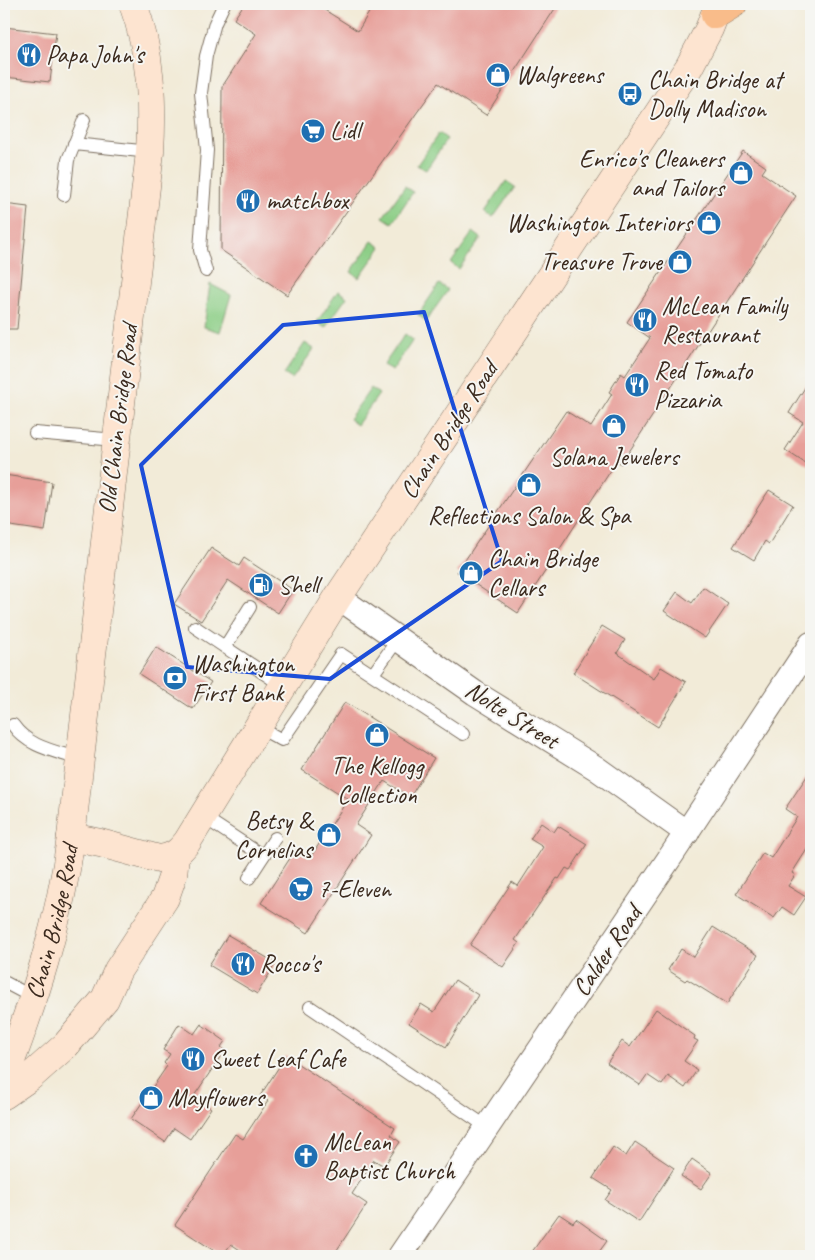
<svg xmlns="http://www.w3.org/2000/svg" width="815" height="1260" viewBox="0 0 815 1260" font-family="Caveat,sans-serif">
	<style>
		.green { fill: #8cce86; stroke: #647c52 }
		.building { fill: #e79f99 }
		.lines { fill: none; stroke-linecap: round; stroke-linejoin: round }
		.lane-casing { stroke: #7b6e5f; stroke-width: 14 }
		.street-casing { stroke: #7b6e5f; stroke-width: 26 }
		.secondary-casing { stroke: #7b6e5f; stroke-width: 29 }
		.primary-casing { stroke: #7b6e5f; stroke-width: 29 }
		.lane { stroke: #fff; stroke-width: 12 }
		.street { stroke: #fff; stroke-width: 24 }
		.secondary { stroke: #fde4d0; stroke-width: 28 }
		.primary { stroke: #f9bc8a; stroke-width: 28 }
		.marked { fill: none; stroke: #1d4ed8; stroke-width: 4; stroke-linejoin: round }
		.labels { text-anchor: middle; dominant-baseline: central; stroke-width: 4; stroke-linejoin: round; paint-order: stroke }
		.poi-label { font-size: 25px; fill: #3b2a1e; stroke: #f6f6f2; text-anchor: start }
		.street-label { font-size: 25px; fill: #3b2a1e; stroke: #f6f6f2 }
	</style>
	<rect width="100%" height="100%" fill="#f6f6f2"/>
	<filter id="ink" filterUnits="userSpaceOnUse"><feTurbulence type="fractalNoise" baseFrequency=".02" numOctaves="2"/><feDisplacementMap in="SourceGraphic" scale="10" xChannelSelector="R" yChannelSelector="G"/><feConvolveMatrix kernelMatrix="1 2 1 2 8 2 1 2 1" color-interpolation-filters="sRGB"/></filter>
	<filter id="wash" filterUnits="userSpaceOnUse"><feTurbulence type="fractalNoise" baseFrequency=".0096" numOctaves="4" result="noise"/><feDisplacementMap in="SourceGraphic" scale="20" xChannelSelector="R" yChannelSelector="G"/><feGaussianBlur stdDeviation="1.12" result="paint"/><feColorMatrix in="noise" values="0 0 0 0 0 0 0 0 0 0 0 0 0 0 0 0 0 1.4 0 .05"/><feComposite in="paint" operator="in"/></filter>
	<g filter="url(#wash)">
		<rect width="100%" height="100%" fill="#f2ebd8"/>
		<g class="green">
			<polygon points="439,133 447,139 426,170 417,165"/>
			<polygon points="506,181 515,187 493,218 485,212"/>
			<polygon points="405,186 413,192 392,223 383,217"/>
			<polygon points="473,232 481,238 459,269 451,263"/>
			<polygon points="372,241 381,247 359,278 351,272"/>
			<polygon points="210,284 231,295 220,332 204,327"/>
			<polygon points="439,284 448,290 426,321 418,315"/>
			<polygon points="338,291 347,297 325,328 317,322"/>
			<polygon points="405,334 413,340 392,371 383,366"/>
			<polygon points="305,343 314,349 292,379 284,374"/>
			<polygon points="371,388 379,394 357,425 349,419"/>
		</g>
		<g id="blocks">
			<g class="building">
				<polygon points="244,4 315,4 358,31 374,4 558,4 486,115 438,83 287,295 221,250 222,87 256,34 234,19"/>
				<polygon points="4,27 56,33 50,82 4,77"/>
				<polygon points="743,151 766,167 762,173 796,196 621,464 617,461 518,613 457,572 566,411 591,427 612,394 609,392 621,373 625,376 650,338 627,322"/>
				<polygon points="4,204 28,207 17,329 4,329"/>
				<polygon points="811,378 811,467 785,450 803,422 789,413"/>
				<polygon points="4,475 52,482 45,531 4,525"/>
				<polygon points="769,490 793,505 769,544 765,541 754,560 733,547"/>
				<polygon points="211,548 239,566 244,558 293,590 278,613 228,580 201,621 174,604"/>
				<polygon points="703,587 728,604 705,638 664,611 677,592 692,603"/>
				<polygon points="602,626 625,640 617,653 654,679 661,667 686,682 658,727 573,673"/>
				<polygon points="156,647 211,682 193,709 139,674"/>
				<polygon points="345,702 434,758 410,797 384,781 356,825 371,835 308,933 261,903 296,849 310,858 348,799 302,770"/>
				<polygon points="811,770 811,843 792,873 795,875 788,886 806,897 794,915 782,907 774,918 736,894 763,853 771,858 797,817 785,809"/>
				<polygon points="541,823 554,832 558,826 587,844 570,870 566,868 559,879 557,878 515,940 519,943 503,967 470,945 512,882 518,886 543,847 530,839"/>
				<polygon points="713,927 758,955 727,1004 687,979 685,981 668,970 681,949 694,957"/>
				<polygon points="228,935 276,963 257,994 209,965"/>
				<polygon points="455,980 478,995 446,1047 409,1023 421,1004 434,1012"/>
				<polygon points="656,1009 695,1036 694,1039 698,1041 684,1061 697,1070 685,1088 668,1076 662,1085 647,1075 640,1085 607,1063 622,1041 630,1047"/>
				<polygon points="179,1024 194,1034 201,1024 225,1041 221,1047 225,1050 194,1096 211,1108 190,1139 174,1128 165,1142 131,1119 167,1066 164,1063 170,1054 163,1050"/>
				<polygon points="286,1056 395,1128 391,1135 400,1142 384,1166 374,1160 352,1194 367,1204 333,1256 249,1256 231,1244 222,1256 175,1225 235,1134 243,1139 268,1101 260,1096"/>
				<polygon points="635,1142 674,1168 639,1222 605,1200 612,1190 593,1178 613,1147 626,1156"/>
				<polygon points="692,1159 712,1173 701,1189 681,1176"/>
				<polygon points="559,1214 573,1223 576,1219 607,1241 596,1256 529,1256"/>
			</g>
		</g>
	</g>
	<g filter="url(#ink)">
		<use href="#blocks" fill-opacity="0" stroke="#7b6e5f" stroke-width="1"/>
		<g class="lines">
			<defs>
				<g id="lane">
					<polyline points="74,144 150,152"/>
					<polyline points="64,195 68,160 84,120"/>
					<polyline points="206,271 200,250 207,150 201,93 206,56 215,23 224,4"/>
					<polyline points="35,433 116,440"/>
					<polyline points="195,627 283,686"/>
					<polyline points="225,647 250,607"/>
					<polyline points="373,674 398,639"/>
					<path d="M13,725C28,747 55,751 79,759"/>
					<polyline points="258,727 282,740 341,654 463,734"/>
					<polyline points="202,816 263,856"/>
					<polyline points="249,878 275,838"/>
					<polyline points="4,982 34,998"/>
					<polyline points="310,1007 487,1127"/>
				</g>
				<g id="street">
					<polyline points="338,597 475,693 596,768 687,833"/>
					<polyline points="400,1256 675,850 811,644"/>
				</g>
				<g id="secondary">
					<path d="M71,837L100,843L159,859C173,858 179,852 187,842L338,597L689,67L709,29L719,4"/>
					<path id="s1" d="M4,1079C35,999 60,922 71,837L150,152C153,101 151,52 133,4"/>
					<polyline points="4,1095 30,1077 66,1045 105,999 118,970 165,898 173,875 175,855"/>
				</g>
				<polyline id="primary" points="715,15 733,4"/>
			</defs>
			<use href="#lane" class="lane-casing"/>
			<use href="#street" class="street-casing"/>
			<use href="#secondary" class="secondary-casing"/>
			<use href="#primary" class="primary-casing"/>
			<use href="#lane" class="lane"/>
			<use href="#street" class="street"/>
			<use href="#secondary" class="secondary"/>
			<use href="#primary" class="primary"/>
		</g>
	</g>
	<path class="marked" d="M424,312L502,561L330,679L187,667L141,465L283,325Z"/>
	<defs>
		<symbol id="restaurant-disc" viewBox="-11 -11 22 22"><circle r="9.5" fill="#1f6fb2" stroke="#f6f6f2"/><path d="M-5-6h1v4h1v-4h1v4h1v-4h1v5L-1.5 .5V6h-2V.5L-5-1ZM5-6V6H3V1.5H1.5Q1.5-4 5-6Z" fill="#fff"/></symbol>
		<symbol id="shop-disc" viewBox="-11 -11 22 22"><circle r="9.5" fill="#1f6fb2" stroke="#f6f6f2"/><path d="M-5-2.5h2.3a2.7 3.5 0 0 1 5.4 0H5L5.5 6h-11ZM-1.5-2.5h3a1.5 2.3 0 0 0-3 0Z" fill="#fff"/></symbol>
		<symbol id="bus-disc" viewBox="-11 -11 22 22"><circle r="9.5" fill="#1f6fb2" stroke="#f6f6f2"/><path d="M-5-6H5V4H4V6H2V4H-2V6H-4V4H-5ZM-3.5-4V0h7V-4ZM-3.5 1.2v1.5H-2V1.2ZM2 1.2v1.5H3.5V1.2Z" fill="#fff"/></symbol>
		<symbol id="supermarket-disc" viewBox="-11 -11 22 22"><circle r="9.5" fill="#1f6fb2" stroke="#f6f6f2"/><path d="M-6-5.5h2.5l.6 2H6L4.5 2H-2.5L-4.4-4H-6ZM-1.5 3.2a1.3 1.3 0 1 0 .1 0ZM3 3.2a1.3 1.3 0 1 0 .1 0Z" fill="#fff"/></symbol>
		<symbol id="fuel-disc" viewBox="-11 -11 22 22"><circle r="9.5" fill="#1f6fb2" stroke="#f6f6f2"/><path d="M-5.5-6h7V0h2V4h1.3V-2.5L3-4.5l.8-.8L6-3V5H2.5V1h-1V6h-7ZM-4.2-4.7v3.2H.2V-4.7Z" fill="#fff"/></symbol>
		<symbol id="bank-disc" viewBox="-11 -11 22 22"><circle r="9.5" fill="#1f6fb2" stroke="#f6f6f2"/><path d="M-6-4H6V4H-6ZM0-2.3a2.3 2.3 0 1 0 0 4.6a2.3 2.3 0 1 0 0-4.6Z" fill="#fff"/></symbol>
		<symbol id="church-disc" viewBox="-11 -11 22 22"><circle r="9.5" fill="#1f6fb2" stroke="#f6f6f2"/><path d="M-1.2-6h2.4v3.5h3.3v2.4h-3.3V6h-2.4V-.1h-3.3v-2.4h3.3Z" fill="#fff"/></symbol>
	</defs>
	<g fill-rule="evenodd">
		<use href="#restaurant-disc" x="15" y="41" width="28" height="28"/>
		<use href="#shop-disc" x="484" y="61" width="28" height="28"/>
		<use href="#bus-disc" x="616" y="80" width="28" height="28"/>
		<use href="#supermarket-disc" x="299" y="117" width="28" height="28"/>
		<use href="#shop-disc" x="727" y="159" width="28" height="28"/>
		<use href="#restaurant-disc" x="234" y="187" width="28" height="28"/>
		<use href="#shop-disc" x="695" y="209" width="28" height="28"/>
		<use href="#shop-disc" x="666" y="248" width="28" height="28"/>
		<use href="#restaurant-disc" x="631" y="306" width="28" height="28"/>
		<use href="#restaurant-disc" x="623" y="371" width="28" height="28"/>
		<use href="#shop-disc" x="600" y="412" width="28" height="28"/>
		<use href="#shop-disc" x="515" y="471" width="28" height="28"/>
		<use href="#shop-disc" x="457" y="559" width="28" height="28"/>
		<use href="#fuel-disc" x="247" y="571" width="28" height="28"/>
		<use href="#bank-disc" x="161" y="664" width="28" height="28"/>
		<use href="#shop-disc" x="363" y="721" width="28" height="28"/>
		<use href="#shop-disc" x="315" y="821" width="28" height="28"/>
		<use href="#supermarket-disc" x="287" y="875" width="28" height="28"/>
		<use href="#restaurant-disc" x="229" y="950" width="28" height="28"/>
		<use href="#restaurant-disc" x="179" y="1045" width="28" height="28"/>
		<use href="#shop-disc" x="137" y="1084" width="28" height="28"/>
		<use href="#church-disc" x="292" y="1142" width="28" height="28"/>
	</g>
	<g class="labels">
		<g class="poi-label">
			<text x="46" y="55">Papa John's</text>
			<text x="516" y="75">Walgreens</text>
			<text x="648" y="80">Chain Bridge at<tspan x="648" dy="29">Dolly Madison</tspan></text>
			<text x="330" y="131">Lidl</text>
			<text x="724" y="159" text-anchor="end">Enrico's Cleaners<tspan x="724" dy="29">and Tailors</tspan></text>
			<text x="266" y="201">matchbox</text>
			<text x="692" y="223" text-anchor="end">Washington Interiors</text>
			<text x="662" y="262" text-anchor="end">Treasure Trove</text>
			<text x="662" y="306">McLean Family<tspan x="662" dy="29">Restaurant</tspan></text>
			<text x="654" y="371">Red Tomato<tspan x="654" dy="29">Pizzaria</tspan></text>
			<text x="614" y="457" text-anchor="middle">Solana Jewelers</text>
			<text x="529" y="516" text-anchor="middle">Reflections Salon &amp; Spa</text>
			<text x="488" y="559">Chain Bridge<tspan x="488" dy="29">Cellars</tspan></text>
			<text x="278" y="585">Shell</text>
			<text x="192" y="664">Washington<tspan x="192" dy="29">First Bank</tspan></text>
			<text x="377" y="766" text-anchor="middle">The Kellogg<tspan x="377" dy="29">Collection</tspan></text>
			<text x="312" y="821" text-anchor="end">Betsy &amp;<tspan x="312" dy="29">Cornelias</tspan></text>
			<text x="318" y="889">7-Eleven</text>
			<text x="260" y="964">Rocco's</text>
			<text x="210" y="1059">Sweet Leaf Cafe</text>
			<text x="168" y="1098">Mayflowers</text>
			<text x="324" y="1142">McLean<tspan x="324" dy="29">Baptist Church</tspan></text>
		</g>
		<g class="street-label">
			<text transform="translate(118 419) rotate(-83)">Old Chain Bridge Road</text>
			<text transform="translate(449 430) rotate(-57)">Chain Bridge Road</text>
			<text transform="translate(512 715) rotate(32)">Nolte Street</text>
			<text stroke="none"><textPath href="#s1" startOffset="165">Chain Bridge Road</textPath></text>
			<text transform="translate(607 951) rotate(-56)">Calder Road</text>
		</g>
	</g>
	<rect width="815" height="1260" fill="none" stroke="#f6f6f2" stroke-width="20"/>
</svg>
